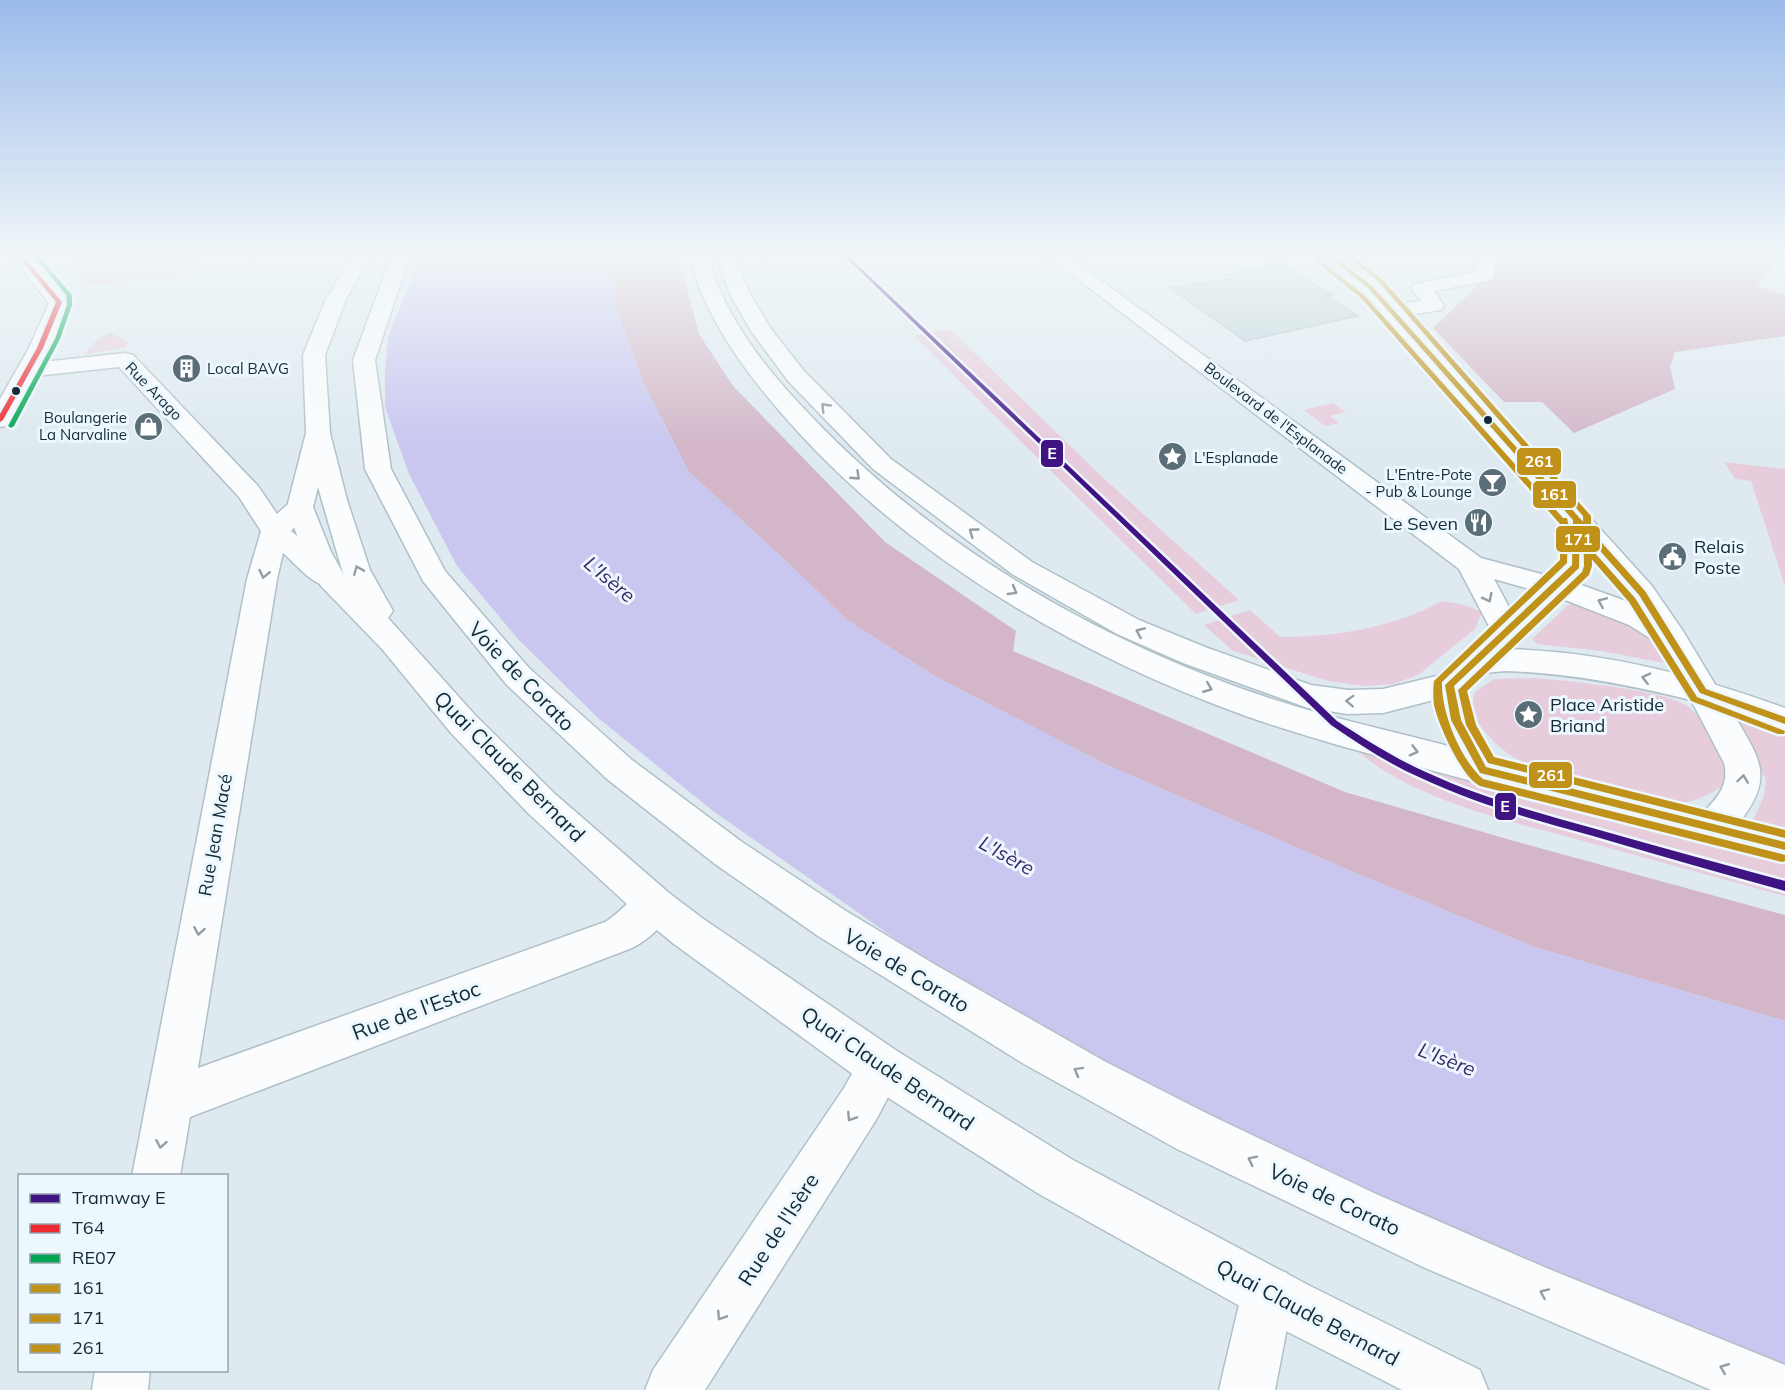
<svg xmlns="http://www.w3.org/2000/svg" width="1785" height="1390" viewBox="0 0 1785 1390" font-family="Mulish,sans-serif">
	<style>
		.green { fill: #e7ccdc }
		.forest { fill: #d3b7c8 }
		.water { fill: #c9c6f0 }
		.building { fill: #c0d3d8; stroke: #b0c2c8; stroke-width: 1.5 }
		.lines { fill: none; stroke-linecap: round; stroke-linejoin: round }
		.minor-casing { stroke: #b0c0c8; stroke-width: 3 }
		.major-casing { stroke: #b0c0c8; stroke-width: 3 }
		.highway-casing { stroke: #b0c0c8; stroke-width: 3 }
		.minor { fill: #fafcfd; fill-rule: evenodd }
		.major { fill: #fafcfd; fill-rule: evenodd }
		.highway { fill: #fafcfd; fill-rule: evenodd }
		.tram { stroke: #c8ccce; stroke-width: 1.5 }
		.bus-1-casing { stroke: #ecf7fe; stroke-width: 5 }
		.bus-2-casing { stroke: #ecf7fe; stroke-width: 5 }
		.bus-3-casing { stroke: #ecf7fe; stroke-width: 5 }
		.bus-4-casing { stroke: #ecf7fe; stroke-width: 5 }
		.bus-5-casing { stroke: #ecf7fe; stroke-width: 5 }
		.bus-1 { fill: #ec2a2f; fill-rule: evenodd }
		.bus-2 { fill: #00a651; fill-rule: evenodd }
		.bus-3 { fill: #c0921a; fill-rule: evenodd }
		.bus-4 { fill: #c0921a; fill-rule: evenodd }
		.bus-5 { fill: #c0921a; fill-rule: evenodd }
		.tram-1-casing { stroke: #ecf7fe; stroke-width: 5 }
		.tram-1 { fill: #401382; fill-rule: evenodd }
		.oneway { stroke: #929ea4 }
		.bus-dot { fill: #142b37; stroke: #ecf7fe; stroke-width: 2 }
		.labels { text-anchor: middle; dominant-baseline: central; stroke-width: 6; stroke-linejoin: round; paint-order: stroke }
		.far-poi-label { font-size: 15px; fill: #142b37; stroke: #ecf7fe; text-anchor: start }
		.far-street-label { font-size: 15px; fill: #142b37; stroke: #ecf7fe }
		.poi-label { font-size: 18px; fill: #142b37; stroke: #ecf7fe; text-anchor: start }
		.street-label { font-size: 18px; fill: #142b37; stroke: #ecf7fe }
		.water-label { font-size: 20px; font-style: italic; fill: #3a2769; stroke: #ecf7fe }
		.near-street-label { font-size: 21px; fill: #142b37; stroke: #ecf7fe }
		.line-badge { stroke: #ecf7fe; stroke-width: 2 }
		.badge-label { font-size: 16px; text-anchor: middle; font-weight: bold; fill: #fff }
	</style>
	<rect width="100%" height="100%" fill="#deeaf0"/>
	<g class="green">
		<polygon points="135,252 203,252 176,278 86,285 69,266"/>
		<polygon points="950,329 1100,475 1239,600 1196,614 914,336"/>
		<polygon points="110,333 122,338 128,343 126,347 83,355 98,339"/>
		<polygon points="1333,403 1346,412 1330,416 1339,423 1325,426 1304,410"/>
		<polygon points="1724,462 1785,469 1785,586 1751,481 1735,479"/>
		<path d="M1442,601L1465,605L1482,612L1475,629L1418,675L1393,684L1364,686L1328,681L1233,651L1204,625L1250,610L1280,637C1336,637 1392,628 1442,601Z"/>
		<polygon points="1576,601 1615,613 1656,639 1671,662 1670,664 1601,651 1537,644 1532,639 1568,605"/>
		<path d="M1533,678C1563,680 1670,690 1690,708C1705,721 1722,748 1724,767C1725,773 1724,780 1723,786C1708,795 1690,805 1672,803C1651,801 1629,792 1609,787C1551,773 1502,769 1471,710L1475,692L1494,679Z"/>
		<polygon points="1734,719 1785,735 1785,831 1752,823 1764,796 1766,779"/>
		<path d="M1353,747L1785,864V896C1718,878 1650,859 1583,841C1509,821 1410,800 1353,747Z"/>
	</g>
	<g class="forest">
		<polygon points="618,252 677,252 699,334 733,386 885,542 1016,631 1013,651 1345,792 1521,843 1785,915 1785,1021 1534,947 1341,867 1107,765 936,677 847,620 788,563 688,471 642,380 615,304 612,272"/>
		<polygon points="1497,252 1785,252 1785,261 1775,264 1757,286 1785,295 1785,336 1675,352 1670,367 1675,389 1574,433 1542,402 1504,402 1433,328 1492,272"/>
	</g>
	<polygon class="water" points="422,252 618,252 612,272 615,304 642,380 688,471 788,563 847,620 936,677 1107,765 1341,867 1534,947 1785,1021 1785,1369 1547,1275 1027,1031 713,811 597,717 518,639 457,566 409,474 385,407 385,371 388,337"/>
	<polygon class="building" points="1281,264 1333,295 1326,296 1358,316 1245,341 1170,288 1229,279 1224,275"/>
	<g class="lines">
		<defs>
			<g id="minor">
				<path d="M9,252H27L69,302L43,362L125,353L133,355L258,486L277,514C288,504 294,497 310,501L313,507L291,531L341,572L346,579L341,586C317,592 300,568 283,553L277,579L198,1068L605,922C620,914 639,887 656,888C659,888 665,891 669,893L675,905C666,923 650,939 632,948L190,1117L180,1176H132L247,579L261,531L239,497L119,367L36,376L9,425L0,427V399L29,348L49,303Z"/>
				<polygon points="393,252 411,252 375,360 391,469 445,571 529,668 632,760 742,842 846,911 934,964 1104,1061 1210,1115 1376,1194 1544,1267 1785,1365 1785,1390 1711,1390 1423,1267 1177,1149 1024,1064 818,936 715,864 607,779 506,684 423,581 365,469 353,360"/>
				<path d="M1042,252H1062L1481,558L1549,576L1562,564V520L1364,292L1316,252H1336L1378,284L1397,304L1421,301L1411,288L1414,284L1475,272L1478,252H1496L1494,276L1491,280L1434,291L1444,306L1441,310L1407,315L1652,586L1683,631L1719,691L1715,699L1703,703L1691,699L1661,645L1629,625L1560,598L1486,671L1475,674L1464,671L1459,663L1464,655L1491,630L1459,569ZM1590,552L1632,600L1634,604L1576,583L1590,566ZM1494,579L1533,590L1511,611Z"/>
				<polygon points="881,1045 897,1051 904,1067 876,1120 705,1390 645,1390 653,1370 844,1088 865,1051"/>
				<polygon points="1268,1266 1287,1273 1294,1292 1275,1390 1219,1390 1242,1292 1249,1273"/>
				<polygon points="95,1370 150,1370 148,1390 92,1390"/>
			</g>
			<g id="major">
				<path d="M355,252H373L346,299L325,355L330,433L347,500L370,570L393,611L388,618L475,715L555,794L669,893L702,918L897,1051L1073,1160L1312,1287L1480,1370L1488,1390H1402L1274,1325L1039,1194L865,1083L674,944L641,917L529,814L451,733L382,649L321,586L303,552L287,507L306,433L303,355L326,299ZM318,487L342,570L344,575L331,552L313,507Z"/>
				<path d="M1506,649C1606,652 1691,674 1785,708V733L1734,715C1759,758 1775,776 1741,820L1785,830V862L1470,780C1456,756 1430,715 1433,686C1434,676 1455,659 1465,655C1477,649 1493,650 1506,649ZM1506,671C1569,673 1630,685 1691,700L1724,763C1729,785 1719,795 1705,811L1495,759L1473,720L1466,689L1484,673Z"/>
			</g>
			<g id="highway">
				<path d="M688,252H706C711,266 714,280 721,293C742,339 775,379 810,415C934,546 1098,641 1269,698C1343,723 1421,736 1496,760L1501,770L1496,780L1483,784C1403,762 1321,743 1243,715C1079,656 918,562 799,433C751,380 706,323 688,252Z"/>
				<polygon points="715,252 733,252 750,294 771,329 804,371 891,459 1032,562 1139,620 1205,647 1311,685 1348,690 1383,689 1449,673 1461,677 1465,685 1461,693 1383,713 1348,714 1308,708 1183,663 1117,634 1012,574 873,469 788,381 751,331 730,294"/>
			</g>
		</defs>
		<use href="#minor" class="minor-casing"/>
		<use href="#major" class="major-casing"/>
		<use href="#highway" class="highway-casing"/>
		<use href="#minor" class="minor"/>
		<use href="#major" class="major"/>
		<use href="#highway" class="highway"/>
		<polyline class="tram" points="944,338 969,373"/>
		<defs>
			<polygon id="bus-1" points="15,252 20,252 62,302 43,348 3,420 0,422 0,414 37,348 56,302"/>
			<polygon id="bus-2" points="31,252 35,252 72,295 72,305 60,339 14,426 11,428 8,426 55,339 67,305 66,295"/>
			<polygon id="bus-3" points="1323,252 1328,252 1373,287 1645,591 1706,689 1785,717 1785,724 1700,693 1639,595 1580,528 1579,568 1454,686 1461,720 1486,767 1785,842 1785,850 1480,773 1451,720 1445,685 1572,565 1573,520 1369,289"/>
			<path id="bus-4" d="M1316,260H1320L1365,296L1563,518H1567L1568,523L1635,598L1697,697L1785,731L1784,734H1778L1691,701L1629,602L1568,532L1567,563L1442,682C1441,712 1460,759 1483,779L1782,854L1785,855V861L1782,862L1480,786C1462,778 1438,724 1434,705C1433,697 1433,689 1434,681L1560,560V524L1361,298L1316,262Z"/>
			<polygon id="bus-5" points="1342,252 1347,252 1382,279 1591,516 1592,566 1589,575 1467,691 1476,725 1494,757 1785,830 1785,838 1488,763 1466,725 1458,690 1582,572 1584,566 1583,516 1378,281"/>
		</defs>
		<use href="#bus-1" class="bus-1-casing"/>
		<use href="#bus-2" class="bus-2-casing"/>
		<use href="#bus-3" class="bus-3-casing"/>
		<use href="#bus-4" class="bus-4-casing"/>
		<use href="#bus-5" class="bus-5-casing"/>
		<use href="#bus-1" class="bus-1"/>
		<use href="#bus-2" class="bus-2"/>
		<use href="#bus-3" class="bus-3"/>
		<use href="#bus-4" class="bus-4"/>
		<use href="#bus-5" class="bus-5"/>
		<defs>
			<path id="tram-1" d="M840,252H844L1337,721C1366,740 1396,759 1428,773C1482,798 1539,813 1596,829C1659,847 1722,864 1785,881V891C1721,873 1657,855 1593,836C1535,820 1476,804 1421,778C1389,764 1360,745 1331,725Z"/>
		</defs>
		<use href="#tram-1" class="tram-1-casing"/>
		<use href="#tram-1" class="tram-1"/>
	</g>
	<defs><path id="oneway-chevron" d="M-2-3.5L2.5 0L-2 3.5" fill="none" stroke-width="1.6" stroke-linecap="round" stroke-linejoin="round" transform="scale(1.5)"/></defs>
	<g class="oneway">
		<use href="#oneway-chevron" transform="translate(825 407) rotate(-134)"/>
		<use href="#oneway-chevron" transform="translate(856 476) rotate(43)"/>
		<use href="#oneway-chevron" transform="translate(973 532) rotate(-144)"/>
		<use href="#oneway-chevron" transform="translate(358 570) rotate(-112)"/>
		<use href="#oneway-chevron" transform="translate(264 574) rotate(103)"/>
		<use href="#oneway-chevron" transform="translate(1013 591) rotate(30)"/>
		<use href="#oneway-chevron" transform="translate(1488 598) rotate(63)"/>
		<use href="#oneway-chevron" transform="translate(1602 602) rotate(-157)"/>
		<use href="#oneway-chevron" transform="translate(1140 632) rotate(-157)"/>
		<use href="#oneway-chevron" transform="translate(1646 678) rotate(-167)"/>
		<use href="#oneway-chevron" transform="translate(1208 688) rotate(22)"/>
		<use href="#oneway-chevron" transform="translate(1350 701) rotate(-178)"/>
		<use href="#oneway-chevron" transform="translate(1414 751) rotate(15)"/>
		<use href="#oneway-chevron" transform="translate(1743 779) rotate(-82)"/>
		<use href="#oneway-chevron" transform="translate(199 931) rotate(100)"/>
		<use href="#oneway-chevron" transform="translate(1078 1071) rotate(-151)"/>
		<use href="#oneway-chevron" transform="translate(851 1117) rotate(123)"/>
		<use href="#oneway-chevron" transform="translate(161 1144) rotate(100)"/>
		<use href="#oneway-chevron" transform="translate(1252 1160) rotate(-154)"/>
		<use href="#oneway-chevron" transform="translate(1544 1293) rotate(-156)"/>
		<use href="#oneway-chevron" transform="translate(721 1316) rotate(123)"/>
		<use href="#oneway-chevron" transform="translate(1724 1368) rotate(-158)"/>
	</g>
	<linearGradient id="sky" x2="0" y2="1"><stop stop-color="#9bbbeb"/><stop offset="0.57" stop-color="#f0f6f8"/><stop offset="1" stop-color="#f0f6f8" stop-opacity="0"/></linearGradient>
	<rect width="1785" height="446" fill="url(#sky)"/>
	<defs>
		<symbol id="building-disc" viewBox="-11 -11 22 22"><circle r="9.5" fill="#5b6e78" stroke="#ecf7fe"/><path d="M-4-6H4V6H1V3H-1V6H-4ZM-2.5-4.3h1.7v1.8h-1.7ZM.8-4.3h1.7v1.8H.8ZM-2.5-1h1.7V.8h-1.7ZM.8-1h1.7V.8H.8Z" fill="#fff"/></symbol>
		<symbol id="shop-disc" viewBox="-11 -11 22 22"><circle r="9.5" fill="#5b6e78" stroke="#ecf7fe"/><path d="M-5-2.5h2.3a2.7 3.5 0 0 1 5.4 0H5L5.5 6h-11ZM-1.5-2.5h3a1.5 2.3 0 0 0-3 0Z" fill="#fff"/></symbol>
		<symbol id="sight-disc" viewBox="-11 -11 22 22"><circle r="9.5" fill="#5b6e78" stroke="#ecf7fe"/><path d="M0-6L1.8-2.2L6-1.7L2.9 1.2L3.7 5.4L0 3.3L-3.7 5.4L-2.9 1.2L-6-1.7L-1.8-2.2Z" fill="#fff"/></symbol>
		<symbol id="bar-disc" viewBox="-11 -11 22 22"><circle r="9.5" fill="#5b6e78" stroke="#ecf7fe"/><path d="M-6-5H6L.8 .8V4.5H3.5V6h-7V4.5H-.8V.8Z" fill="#fff"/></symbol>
		<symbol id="restaurant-disc" viewBox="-11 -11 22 22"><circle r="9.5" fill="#5b6e78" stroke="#ecf7fe"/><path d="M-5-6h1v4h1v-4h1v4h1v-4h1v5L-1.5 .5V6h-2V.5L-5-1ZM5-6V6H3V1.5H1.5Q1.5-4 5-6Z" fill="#fff"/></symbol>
		<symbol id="civic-disc" viewBox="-11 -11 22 22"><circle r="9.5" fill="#5b6e78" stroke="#ecf7fe"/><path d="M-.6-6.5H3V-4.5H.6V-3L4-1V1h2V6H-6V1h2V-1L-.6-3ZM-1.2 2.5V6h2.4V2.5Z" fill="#fff"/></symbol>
	</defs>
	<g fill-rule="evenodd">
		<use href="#building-disc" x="170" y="352" width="33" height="33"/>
		<use href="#shop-disc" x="132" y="410" width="33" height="33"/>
		<use href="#sight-disc" x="1156" y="440" width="33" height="33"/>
		<use href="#bar-disc" x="1476" y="466" width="33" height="33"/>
		<use href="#restaurant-disc" x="1462" y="506" width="33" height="33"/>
		<use href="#civic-disc" x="1656" y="540" width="33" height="33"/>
		<use href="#sight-disc" x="1512" y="698" width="33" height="33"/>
	</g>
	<g class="bus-dot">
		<circle cx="16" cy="391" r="5"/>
		<circle cx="1488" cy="420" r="5"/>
	</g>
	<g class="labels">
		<g class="far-poi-label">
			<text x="207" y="368">Local BAVG</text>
			<text x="127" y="417" text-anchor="end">Boulangerie<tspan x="127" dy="17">La Narvaline</tspan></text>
			<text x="1194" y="457">L'Esplanade</text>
			<text x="1472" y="474" text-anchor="end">L'Entre-Pote<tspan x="1472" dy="17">- Pub &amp; Lounge</tspan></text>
		</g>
		<g class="far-street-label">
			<text transform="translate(154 391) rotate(46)">Rue Arago</text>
			<text transform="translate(1276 418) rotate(37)">Boulevard de l'Esplanade</text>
		</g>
		<g class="poi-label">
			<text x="1458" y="523" text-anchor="end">Le Seven</text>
			<text x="1694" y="546">Relais<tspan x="1694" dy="21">Poste</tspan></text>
			<text x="1550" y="704">Place Aristide<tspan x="1550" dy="21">Briand</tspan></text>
		</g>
		<g class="street-label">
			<text transform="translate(215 835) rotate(-80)">Rue Jean Macé</text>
		</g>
		<g class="water-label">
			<text transform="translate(610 579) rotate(40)">L'Isère</text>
			<text transform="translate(1007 855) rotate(29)">L'Isère</text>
			<text transform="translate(1447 1059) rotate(21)">L'Isère</text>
		</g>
		<g class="near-street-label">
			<text transform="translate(522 676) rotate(46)">Voie de Corato</text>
			<text transform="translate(510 766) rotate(45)">Quai Claude Bernard</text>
			<text transform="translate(907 970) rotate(31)">Voie de Corato</text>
			<text transform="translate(416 1010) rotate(-20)">Rue de l'Estoc</text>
			<text transform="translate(888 1068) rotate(34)">Quai Claude Bernard</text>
			<text transform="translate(1335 1199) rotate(25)">Voie de Corato</text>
			<text transform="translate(778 1229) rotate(-57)">Rue de l'Isère</text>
			<text transform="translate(1308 1312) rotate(28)">Quai Claude Bernard</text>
		</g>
	</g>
	<g class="line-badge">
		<rect x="1040" y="439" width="24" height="29" rx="6" fill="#401382"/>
		<rect x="1516" y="447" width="46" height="29" rx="6" fill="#c0921a"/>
		<rect x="1532" y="480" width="45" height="29" rx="6" fill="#c0921a"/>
		<rect x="1555" y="525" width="46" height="28" rx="6" fill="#c0921a"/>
		<rect x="1528" y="761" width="45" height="28" rx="6" fill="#c0921a"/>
		<rect x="1494" y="792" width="23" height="29" rx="6" fill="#401382"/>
	</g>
	<g class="badge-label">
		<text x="1052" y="459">E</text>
		<text x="1539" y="467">261</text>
		<text x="1554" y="500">161</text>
		<text x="1578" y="545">171</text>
		<text x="1551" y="781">261</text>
		<text x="1505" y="812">E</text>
	</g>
	<rect x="18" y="1174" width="210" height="198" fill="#ecf7fe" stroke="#96a5ae" stroke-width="1.5"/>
	<rect x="30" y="1194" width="30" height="9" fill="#401382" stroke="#96a5ae" stroke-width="1.5"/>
	<text x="72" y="1204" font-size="18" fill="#142b37">Tramway E</text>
	<rect x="30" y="1224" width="30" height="9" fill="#ec2a2f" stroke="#96a5ae" stroke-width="1.5"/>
	<text x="72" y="1234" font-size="18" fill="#142b37">T64</text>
	<rect x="30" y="1254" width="30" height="9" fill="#00a651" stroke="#96a5ae" stroke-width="1.5"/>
	<text x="72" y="1264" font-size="18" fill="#142b37">RE07</text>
	<rect x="30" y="1284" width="30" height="9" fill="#c0921a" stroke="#96a5ae" stroke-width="1.5"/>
	<text x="72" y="1294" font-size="18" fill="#142b37">161</text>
	<rect x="30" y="1314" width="30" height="9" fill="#c0921a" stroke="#96a5ae" stroke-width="1.5"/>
	<text x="72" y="1324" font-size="18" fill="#142b37">171</text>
	<rect x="30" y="1344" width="30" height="9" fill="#c0921a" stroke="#96a5ae" stroke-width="1.5"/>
	<text x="72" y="1354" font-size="18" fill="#142b37">261</text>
</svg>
